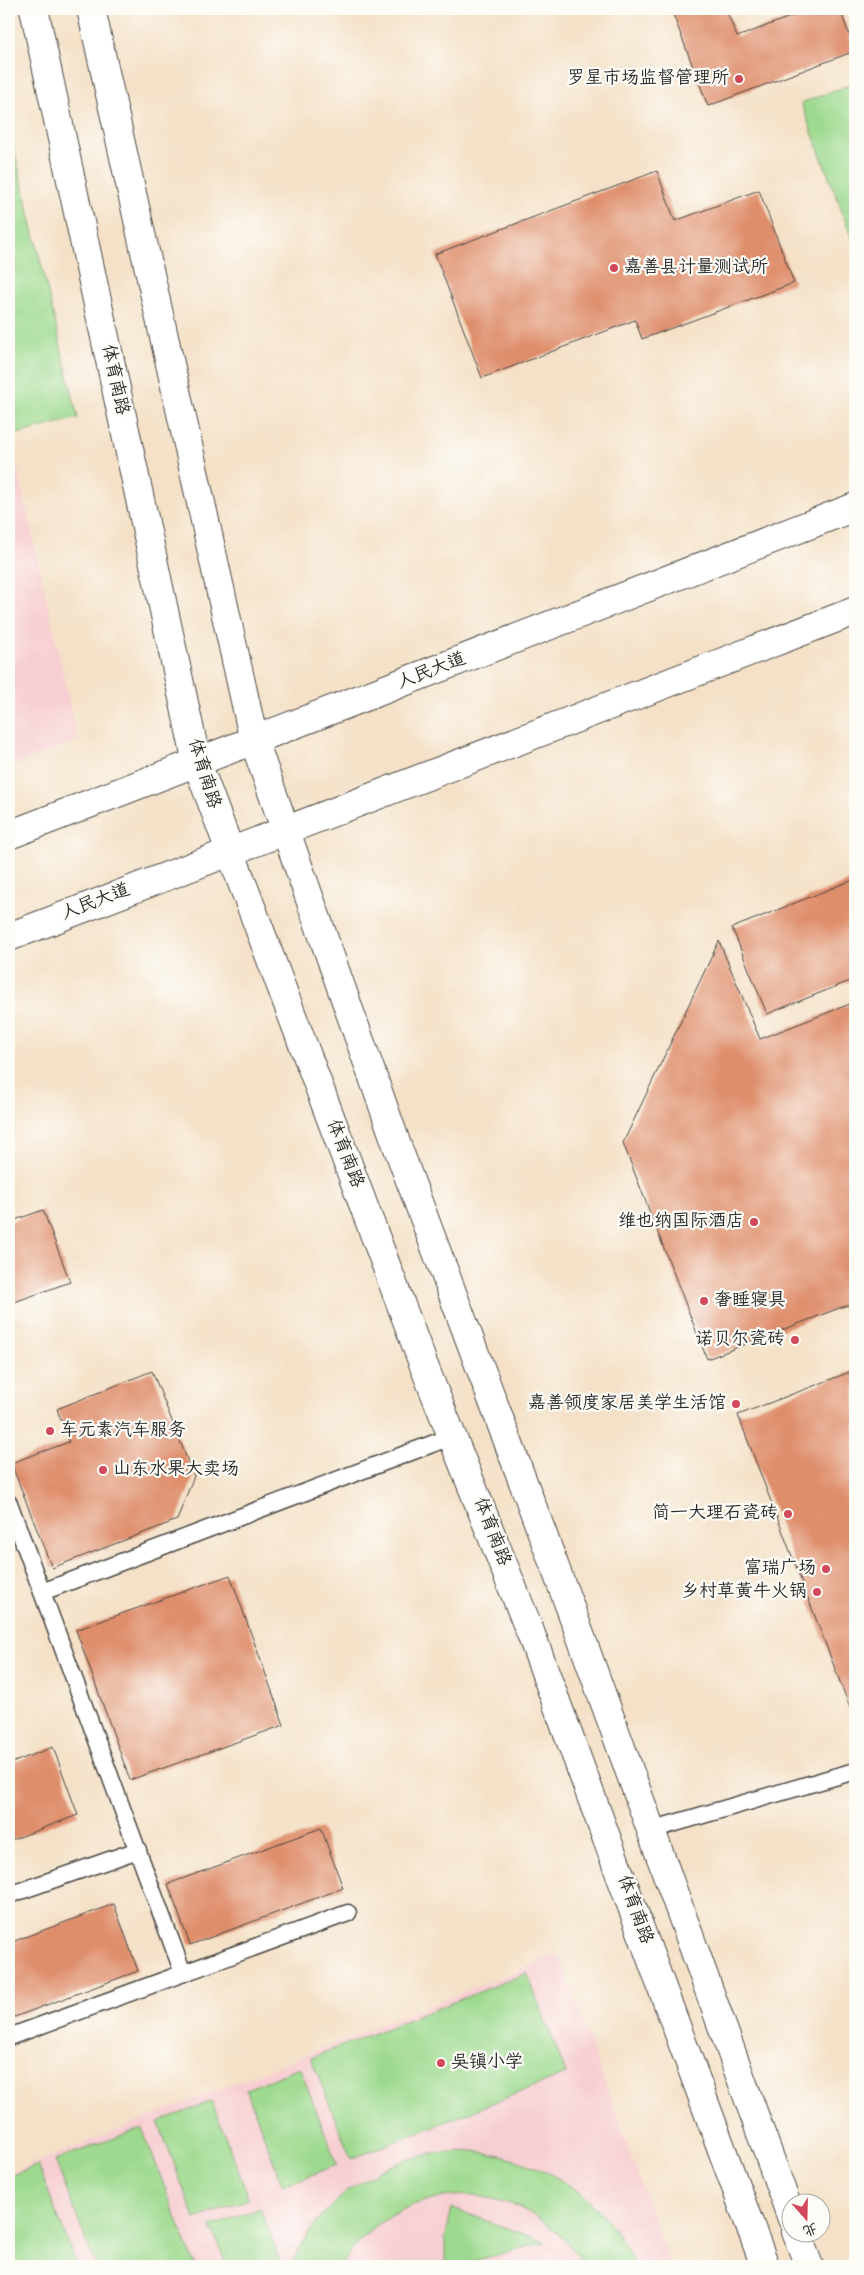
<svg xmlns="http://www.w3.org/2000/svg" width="864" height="2275" viewBox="0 0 864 2275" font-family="Dekko,'LXGW WenKai TC',sans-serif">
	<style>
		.built { fill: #f7cfd2 }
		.green { fill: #9dd98e; stroke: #64825c }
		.building { fill: #df8e6c }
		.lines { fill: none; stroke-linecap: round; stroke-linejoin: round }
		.service-casing { stroke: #494642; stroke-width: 19 }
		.secondary-casing { stroke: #494642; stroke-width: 30 }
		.service { stroke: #fff; stroke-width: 16 }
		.secondary { stroke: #fff; stroke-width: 28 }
		.poi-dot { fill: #d1495b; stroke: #fdfcf7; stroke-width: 2 }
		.labels { text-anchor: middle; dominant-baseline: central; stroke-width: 4.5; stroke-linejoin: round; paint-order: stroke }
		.poi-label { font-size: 18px; fill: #2b2b2b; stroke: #fdfcf7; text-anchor: end }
		.street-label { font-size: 18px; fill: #2b2b2b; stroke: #fdfcf7 }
	</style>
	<rect width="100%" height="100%" fill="#fdfcf7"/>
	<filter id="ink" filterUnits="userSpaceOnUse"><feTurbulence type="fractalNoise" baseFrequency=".02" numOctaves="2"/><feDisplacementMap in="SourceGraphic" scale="10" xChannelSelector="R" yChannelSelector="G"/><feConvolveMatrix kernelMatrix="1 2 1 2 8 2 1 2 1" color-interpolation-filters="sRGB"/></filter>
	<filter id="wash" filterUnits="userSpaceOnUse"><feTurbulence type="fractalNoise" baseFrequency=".0096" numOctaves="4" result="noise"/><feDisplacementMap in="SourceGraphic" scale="20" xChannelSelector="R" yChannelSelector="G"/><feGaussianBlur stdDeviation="1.12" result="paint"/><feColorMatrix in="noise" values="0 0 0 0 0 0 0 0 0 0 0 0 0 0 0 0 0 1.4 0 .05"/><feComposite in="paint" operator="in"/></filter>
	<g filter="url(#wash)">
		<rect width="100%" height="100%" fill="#f4e1c7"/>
		<g class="built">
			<polygon points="15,457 78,740 9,767 9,459"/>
			<polygon points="559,1954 670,2266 9,2266 9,2173"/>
		</g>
		<g class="green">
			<polygon points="855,83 855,246 801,103"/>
			<polygon points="9,129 78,418 9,436"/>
			<polygon points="527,1973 566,2074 351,2159 311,2058"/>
			<polygon points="300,2068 337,2165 283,2186 246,2089"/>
			<polygon points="212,2101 249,2199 195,2219 158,2122"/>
			<polygon points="142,2128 195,2266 96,2266 55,2160"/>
			<path d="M474,2151C550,2162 603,2196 635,2266H585C542,2199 463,2175 392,2215C372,2227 352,2245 342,2266H291C314,2208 370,2164 432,2154C446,2151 460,2152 474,2151Z"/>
			<polygon points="38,2165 77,2266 9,2266 9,2176"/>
			<polygon points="260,2208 282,2266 227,2266 211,2227"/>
			<polygon points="452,2208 545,2242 456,2266 445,2266 445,2239"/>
		</g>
		<g id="blocks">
			<g class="building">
				<polygon points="671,9 726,9 737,37 811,9 840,9 855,51 708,106"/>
				<polygon points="657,171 675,221 759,190 794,283 642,339 635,320 482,378 435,254"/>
				<polygon points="855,879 855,979 767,1014 732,928"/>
				<polygon points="719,941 760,1039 855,1002 855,1302 707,1359 623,1143"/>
				<polygon points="43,1210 70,1282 9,1304 9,1222"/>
				<polygon points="855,1370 855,1721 738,1415"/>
				<polygon points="152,1371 194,1476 177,1520 52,1568 11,1463 69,1442 57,1409"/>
				<polygon points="230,1575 284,1725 130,1780 76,1630"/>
				<polygon points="53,1747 78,1815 9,1841 9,1764"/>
				<polygon points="321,1828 343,1888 190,1945 168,1884"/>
				<polygon points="114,1904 138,1971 9,2019 9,1943"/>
			</g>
		</g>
	</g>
	<g filter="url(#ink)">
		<use href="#blocks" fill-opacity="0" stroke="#494642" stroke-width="1"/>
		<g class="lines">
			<defs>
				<g id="service">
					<polyline points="9,1503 183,1973"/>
					<polyline points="42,1592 453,1436"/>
					<polyline points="651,1830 855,1771"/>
					<polyline points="9,1895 138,1850"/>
					<polyline points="9,2037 348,1913"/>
				</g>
				<g id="secondary">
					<polyline points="34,9 197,763 424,1366 531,1634 765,2266"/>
					<polyline points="91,9 254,741 399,1151 574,1618 792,2219"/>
					<polyline points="9,835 855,507"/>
					<polyline points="9,937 855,611"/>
					<polyline points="796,2232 809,2266"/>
				</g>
			</defs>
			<use href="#service" class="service-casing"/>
			<use href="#secondary" class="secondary-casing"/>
			<use href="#service" class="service"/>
			<use href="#secondary" class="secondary"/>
		</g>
	</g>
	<g class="poi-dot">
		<circle cx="739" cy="79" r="5"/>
		<circle cx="614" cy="268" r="5"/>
		<circle cx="754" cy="1222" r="5"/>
		<circle cx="704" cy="1301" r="5"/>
		<circle cx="795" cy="1340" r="5"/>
		<circle cx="736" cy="1404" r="5"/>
		<circle cx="50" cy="1431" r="5"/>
		<circle cx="103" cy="1470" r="5"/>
		<circle cx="788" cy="1514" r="5"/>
		<circle cx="826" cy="1569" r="5"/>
		<circle cx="817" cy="1592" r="5"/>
		<circle cx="441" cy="2063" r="5"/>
	</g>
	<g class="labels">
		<g class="poi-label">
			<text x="729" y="79">罗星市场监督管理所</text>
			<text x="624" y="268" text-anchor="start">嘉善县计量测试所</text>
			<text x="744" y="1222">维也纳国际酒店</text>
			<text x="714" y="1301" text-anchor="start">奢睡寝具</text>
			<text x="785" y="1340">诺贝尔瓷砖</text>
			<text x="726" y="1404">嘉善领度家居美学生活馆</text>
			<text x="60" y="1431" text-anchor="start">车元素汽车服务</text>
			<text x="113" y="1470" text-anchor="start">山东水果大卖场</text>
			<text x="778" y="1514">简一大理石瓷砖</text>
			<text x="816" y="1569">富瑞广场</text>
			<text x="807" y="1592">乡村草黄牛火锅</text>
			<text x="451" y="2063" text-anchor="start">吴镇小学</text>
		</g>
		<g class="street-label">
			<text transform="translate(114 380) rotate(78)">体育南路</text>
			<text transform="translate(432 672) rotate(-21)">人民大道</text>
			<text transform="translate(203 774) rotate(73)">体育南路</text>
			<text transform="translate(96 903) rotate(-21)">人民大道</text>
			<text transform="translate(344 1154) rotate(69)">体育南路</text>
			<text transform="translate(491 1532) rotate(69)">体育南路</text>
			<text transform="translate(634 1910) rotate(70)">体育南路</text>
		</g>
	</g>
	<rect width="864" height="2275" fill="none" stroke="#fdfcf7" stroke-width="30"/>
	<g transform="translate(806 2218) rotate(160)"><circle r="24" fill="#fdfcf7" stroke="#a9a8a5"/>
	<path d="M0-4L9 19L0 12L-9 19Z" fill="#d1495b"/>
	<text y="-8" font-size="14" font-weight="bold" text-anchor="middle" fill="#2b2b2b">北</text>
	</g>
</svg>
